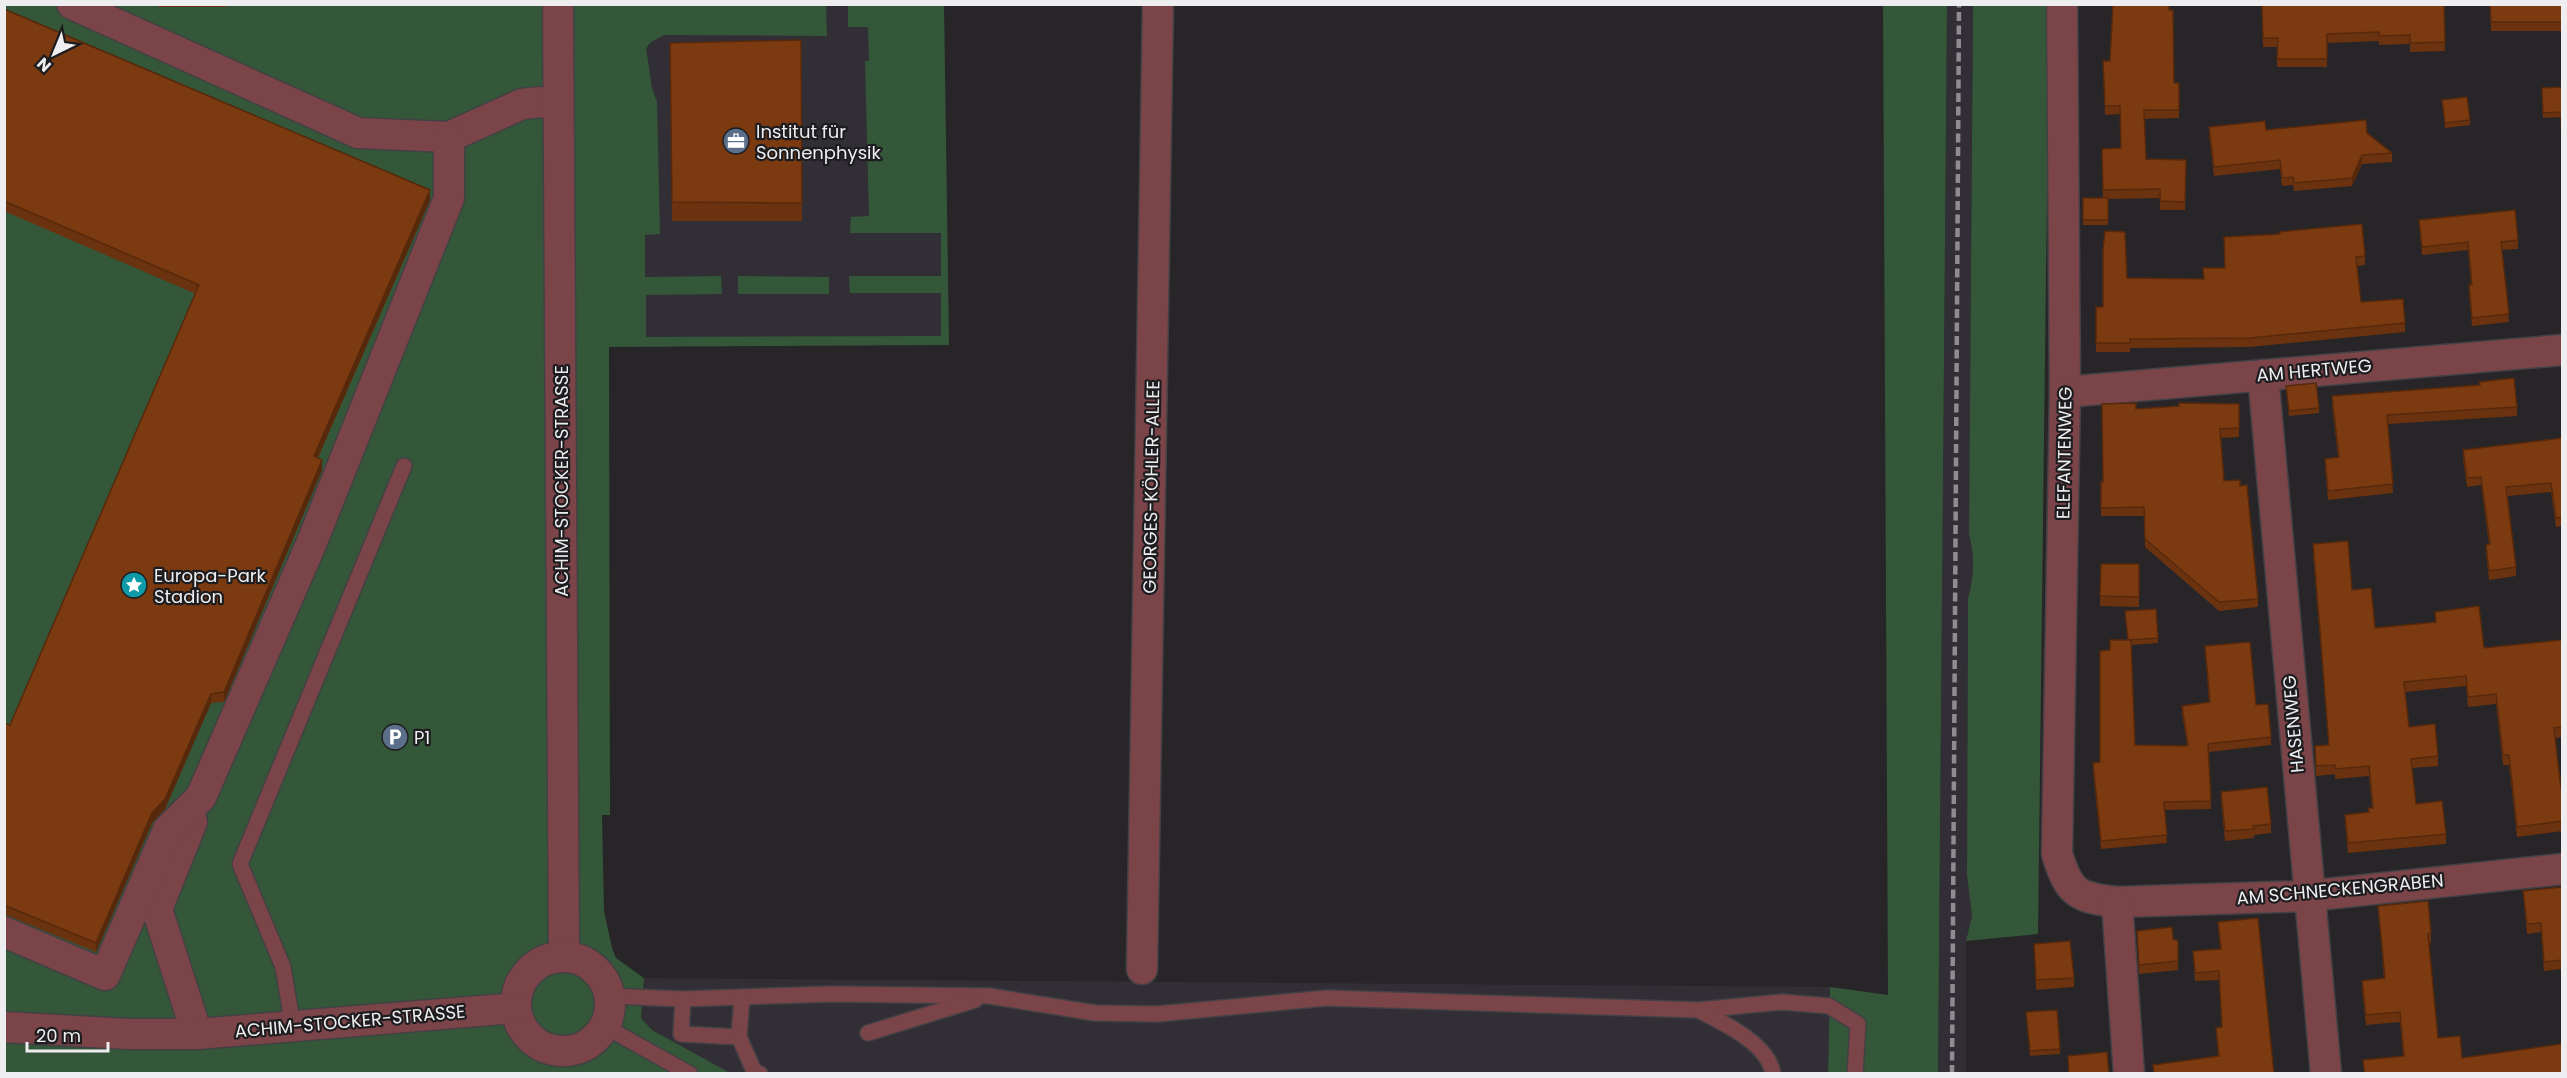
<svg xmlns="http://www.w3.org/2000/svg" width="2567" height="1078" viewBox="0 0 2567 1078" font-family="Poppins,sans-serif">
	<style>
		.built { fill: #322e36 }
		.green { fill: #335738 }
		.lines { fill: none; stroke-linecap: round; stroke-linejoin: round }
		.lane-casing { stroke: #434144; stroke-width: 18 }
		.street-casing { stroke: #434144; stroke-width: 33 }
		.lane { stroke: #7a4449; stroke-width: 15 }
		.street { stroke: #7a4449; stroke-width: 30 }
		.rail { stroke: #8e8c8f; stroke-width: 4.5; stroke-dasharray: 9 4.5; stroke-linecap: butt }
		.wall { fill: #6b320f }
		.shaded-wall { fill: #57290c }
		.building { fill: #7c3a11; stroke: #57290c; stroke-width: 1.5 }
		.labels { text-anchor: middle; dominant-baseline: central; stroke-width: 4.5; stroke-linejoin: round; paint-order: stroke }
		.poi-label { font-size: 18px; fill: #eeedef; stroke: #1d1c1f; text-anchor: start }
		.street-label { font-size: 18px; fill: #eeedef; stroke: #1d1c1f }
	</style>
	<rect width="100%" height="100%" fill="#272528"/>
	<g class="built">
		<polygon points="1973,4 1969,534 1974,555 1974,575 1968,599 1967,875 1972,916 1966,941 1966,1073 1938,1074 1947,5"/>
		<polygon points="605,5 944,5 949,345 609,346"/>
		<polygon points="644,978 1830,987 1828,1074 730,1074 652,1030 641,1018"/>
	</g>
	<g class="green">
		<polygon points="5,5 826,5 827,36 664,35 651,42 646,48 652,88 657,102 660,234 645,235 645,277 721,276 722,294 646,295 646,337 941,336 941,293 850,293 849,276 941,276 941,233 850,233 851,217 869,216 865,61 869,61 868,27 848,27 848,5 944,5 949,345 609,347 610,815 602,815 604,911 612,948 616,958 644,978 641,1018 652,1030 730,1073 5,1073"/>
		<polygon points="1883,5 1947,5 1938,1073 1828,1074 1830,987 1888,995"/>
		<path d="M1973,5H2047L2049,26L2038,934L1966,941L1972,916L1967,875L1968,599C1974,575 1975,558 1969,534Z"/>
		<polygon points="738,276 829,277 829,294 738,294"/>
	</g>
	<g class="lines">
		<defs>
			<g id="lane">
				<polyline points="609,996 683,999 831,994 989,996 1095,1013 1157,1014 1327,998 1698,1010 1782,1002 1829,1006 1858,1024 1855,1074"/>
				<polyline points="683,999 681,1034 739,1037 742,997"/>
				<path d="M1698,1010C1722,1022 1769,1044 1773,1074"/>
				<polyline points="604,1026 690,1074"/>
				<polyline points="293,1027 283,967 240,864 404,466"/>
				<polyline points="868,1033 975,1000"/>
				<polyline points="739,1037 754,1071 760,1074"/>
			</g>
			<g id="street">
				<polyline points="72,4 358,133 449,137 522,104 540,102 558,105"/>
				<polyline points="558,4 564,957"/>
				<path d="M2062,4L2065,392L2057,854C2069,893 2077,898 2117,902L2308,896L2562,869"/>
				<polyline points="2263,375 2326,1074"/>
				<polyline points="2065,392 2562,350"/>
				<polyline points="192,822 157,909 197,1034"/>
				<polyline points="2117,902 2129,1074"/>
				<polyline points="4,932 105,975 168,830 201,797 312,542 449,198 449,137"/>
				<circle cx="563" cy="1004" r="47"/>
				<polyline points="1142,969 1158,4"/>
				<polyline points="4,1027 129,1034 197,1034 516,1008"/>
			</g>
		</defs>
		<use href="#lane" class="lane-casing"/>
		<use href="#street" class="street-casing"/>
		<use href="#lane" class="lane"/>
		<use href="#street" class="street"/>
		<polyline class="rail" points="1952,1074 1959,4"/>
	</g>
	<g class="wall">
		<rect x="158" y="4" width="69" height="3"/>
		<polygon points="2262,4 2444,4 2445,51 2410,52 2410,44 2379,45 2379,41 2327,43 2327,67 2277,67 2277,47 2263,47"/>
		<polygon points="2490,4 2562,4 2562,31 2491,31"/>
		<polygon points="4,9 430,200 318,458 322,470 224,702 211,703 165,809 152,823 96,952 4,914 4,723 10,725 196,294 4,211"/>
		<polygon points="801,40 802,221 672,221 670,43"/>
		<polygon points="2103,61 2174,83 2179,83 2179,118 2144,119 2146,159 2186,160 2185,210 2160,210 2160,198 2108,199 2108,225 2083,225 2083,198 2103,198 2102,149 2121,148 2120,114 2105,115"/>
		<polygon points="2562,87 2562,117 2543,118 2542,88"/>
		<polygon points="2442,100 2470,120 2470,125 2445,128"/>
		<polygon points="2209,127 2367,133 2392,153 2392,162 2362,164 2352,186 2294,191 2293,185 2282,186 2280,169 2214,176 2209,135"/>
		<polygon points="2419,220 2518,240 2518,249 2502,250 2509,322 2472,326 2469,293 2469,285 2471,285 2468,250 2422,255"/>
		<polygon points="2365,256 2365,265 2357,266 2361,302 2405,323 2405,332 2250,347 2130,348 2130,352 2096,352 2096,307 2103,307 2127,278 2203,279 2225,268"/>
		<polygon points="2286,386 2319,408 2319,413 2289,416"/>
		<polygon points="2332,396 2517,407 2517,416 2388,424 2393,493 2328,500 2325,468 2325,459 2338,457 2332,406"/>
		<polygon points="2239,404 2239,437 2221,438 2224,481 2240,486 2258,599 2258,607 2219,611 2145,547 2144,516 2101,516 2101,482 2103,482 2136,409"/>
		<polygon points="2562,438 2562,526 2556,527 2551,492 2508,496 2516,567 2516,576 2489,580 2486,553 2486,545 2489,544 2481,485 2467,487 2463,459 2463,450"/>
		<polygon points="2313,544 2352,590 2375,628 2435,622 2435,612 2484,648 2562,640 2562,737 2555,738 2561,789 2562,789 2562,831 2517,837 2509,765 2503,765 2496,704 2468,707 2466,686 2405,692 2409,727 2438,756 2438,766 2412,768 2416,804 2446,834 2446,844 2348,853 2345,825 2345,815 2368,812 2368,808 2372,808 2369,776 2335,779 2335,774 2316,776 2315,746 2329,745 2313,554"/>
		<polygon points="2101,564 2139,564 2139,607 2100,606"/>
		<polygon points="2156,609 2158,643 2131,645 2135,745 2185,746 2187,745 2182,714 2182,706 2209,703 2205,646 2256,705 2271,737 2271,745 2209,752 2211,809 2164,810 2167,843 2101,849 2093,771 2093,763 2100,762 2110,650 2127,640"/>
		<polygon points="2221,792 2271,824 2271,833 2254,835 2254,838 2225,841 2221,801"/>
		<polygon points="2562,887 2562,969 2544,971 2541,932 2527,934 2523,891"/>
		<polygon points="2378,906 2431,933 2431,943 2429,943 2438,1038 2462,1058 2562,1074 2364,1074 2363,1060 2403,1056 2400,1022 2366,1025 2362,990 2362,981 2384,978"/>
		<polygon points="2218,922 2274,1074 2153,1074 2153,1065 2218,1056 2216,1028 2222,1027 2219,980 2195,981 2193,951 2220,949"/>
		<polygon points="2137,931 2178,941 2178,970 2139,974"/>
		<polygon points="2034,944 2074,978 2074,987 2036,990"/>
		<polygon points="2026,1012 2060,1049 2060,1054 2030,1056"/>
	</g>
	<g class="shaded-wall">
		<polygon points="2362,155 2362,164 2352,186 2352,178"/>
		<polygon points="430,190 430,200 314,466 314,456"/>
		<polygon points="322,460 322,470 224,702 224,692"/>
		<polygon points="211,694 211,703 165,809 152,823 96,952 96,943 152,813"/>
	</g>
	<g class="building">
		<polygon points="2113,4 2169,4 2169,10 2173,10 2174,83 2179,83 2179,110 2144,110 2146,159 2186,160 2185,202 2160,201 2160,189 2103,190 2102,149 2121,148 2120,106 2105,106 2103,61 2110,61"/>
		<polygon points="2262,4 2444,4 2445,42 2410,43 2410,35 2379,36 2379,32 2327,34 2327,59 2277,59 2278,38 2263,38"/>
		<polygon points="2490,4 2562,4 2562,22 2491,22"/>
		<polygon points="4,9 430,190 314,456 322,460 224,692 211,694 165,799 152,813 96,943 4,905 4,723 10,725 199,285 4,201"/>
		<polygon points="801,40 802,203 672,202 670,43"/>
		<polygon points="2562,87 2562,112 2543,113 2542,88"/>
		<polygon points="2467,97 2470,120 2445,123 2442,100"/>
		<polygon points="2561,119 2562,119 2562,140"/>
		<polygon points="2366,120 2367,133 2392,153 2362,155 2352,178 2294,183 2293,177 2282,178 2280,160 2214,167 2209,127 2265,121 2266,130"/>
		<rect x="2083" y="198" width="25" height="22"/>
		<polygon points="2515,210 2518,240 2501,242 2509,314 2472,318 2469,285 2472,285 2468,242 2422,247 2419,220"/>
		<polygon points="2362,224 2365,256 2356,257 2361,302 2403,299 2405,323 2250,338 2130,339 2130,343 2096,343 2096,307 2103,307 2103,250 2105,231 2125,232 2127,278 2204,279 2203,268 2225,268 2224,237 2280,234 2279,232"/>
		<polygon points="2514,378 2517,407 2387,415 2393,484 2328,491 2325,459 2339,457 2332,396 2480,385 2479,382"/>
		<polygon points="2316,383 2319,408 2289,411 2286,386"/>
		<polygon points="2136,403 2136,409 2179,406 2179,403 2239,404 2239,428 2220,429 2224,481 2240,480 2240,486 2247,485 2258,599 2219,602 2145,539 2144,507 2101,508 2101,482 2103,482 2102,404"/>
		<polygon points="2562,438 2562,517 2556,518 2551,483 2506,487 2516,567 2489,571 2486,545 2490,544 2481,477 2467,478 2463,450"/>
		<polygon points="2348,541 2352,590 2371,588 2375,628 2436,622 2435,612 2479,606 2484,648 2562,640 2562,727 2554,728 2561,789 2562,789 2562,821 2517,827 2509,755 2503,755 2496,694 2468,697 2466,676 2404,682 2409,727 2435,724 2438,756 2411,759 2416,804 2442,801 2446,834 2348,843 2345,815 2369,812 2368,808 2373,808 2369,766 2335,769 2335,765 2316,766 2315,746 2329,745 2313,544"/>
		<polygon points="2101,564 2139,564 2139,597 2100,596"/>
		<polygon points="2156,609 2158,638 2128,640 2125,611"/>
		<polygon points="2110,640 2131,640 2135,745 2185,746 2188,745 2182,706 2210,702 2205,646 2250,642 2256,705 2268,704 2271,737 2208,744 2211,801 2164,802 2167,835 2101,841 2093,763 2100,762 2100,651 2110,650"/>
		<polygon points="2267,787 2271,824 2253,826 2254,829 2225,831 2221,792"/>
		<polygon points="2562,887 2562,960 2544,962 2541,923 2527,924 2523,891"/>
		<polygon points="2428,901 2431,933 2428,934 2438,1038 2460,1036 2462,1058 2562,1044 2562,1074 2365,1074 2363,1060 2404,1056 2400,1012 2366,1015 2362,981 2385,978 2378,906"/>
		<polygon points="2258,918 2274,1074 2154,1074 2153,1065 2219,1056 2216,1028 2222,1027 2219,971 2195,973 2193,951 2221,949 2218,922"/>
		<polygon points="2172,927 2173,939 2178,941 2178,961 2139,965 2137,931"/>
		<polygon points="2070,941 2074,978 2036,980 2034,944"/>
		<polygon points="2057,1010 2060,1049 2030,1051 2026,1012"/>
		<polygon points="2107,1052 2109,1074 2069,1074 2068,1056"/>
	</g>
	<defs>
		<symbol id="office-disc" viewBox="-11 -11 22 22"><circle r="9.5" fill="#5c6f8a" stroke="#1d1c1f"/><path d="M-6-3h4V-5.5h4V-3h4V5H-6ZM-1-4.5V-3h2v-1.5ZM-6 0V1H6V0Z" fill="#fff"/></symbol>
		<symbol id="sight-disc" viewBox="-11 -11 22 22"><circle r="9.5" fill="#0f9aa8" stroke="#1d1c1f"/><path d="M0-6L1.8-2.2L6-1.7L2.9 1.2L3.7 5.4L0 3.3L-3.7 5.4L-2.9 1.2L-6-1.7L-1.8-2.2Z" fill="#fff"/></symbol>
		<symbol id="parking-disc" viewBox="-11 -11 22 22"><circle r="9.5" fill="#5c6f8a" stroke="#1d1c1f"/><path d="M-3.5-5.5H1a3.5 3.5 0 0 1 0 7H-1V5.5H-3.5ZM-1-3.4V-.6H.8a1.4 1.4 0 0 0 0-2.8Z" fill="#fff"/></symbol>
	</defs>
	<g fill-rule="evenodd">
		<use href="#office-disc" x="721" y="126" width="30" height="30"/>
		<use href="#sight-disc" x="119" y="570" width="30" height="30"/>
		<use href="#parking-disc" x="380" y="722" width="30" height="30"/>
	</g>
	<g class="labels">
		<g class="poi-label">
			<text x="756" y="131">Institut für<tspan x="756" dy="21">Sonnenphysik</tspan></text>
			<text x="154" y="575">Europa-Park<tspan x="154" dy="21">Stadion</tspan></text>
			<text x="414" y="737">P1</text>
		</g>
		<g class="street-label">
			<text transform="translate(2314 370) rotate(-5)">AM HERTWEG</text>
			<text transform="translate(2064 453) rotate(-89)">ELEFANTENWEG</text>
			<text transform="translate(561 481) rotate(-90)">ACHIM-STOCKER-STRASSE</text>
			<text transform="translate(1151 487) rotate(-89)">GEORGES-KÖHLER-ALLEE</text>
			<text transform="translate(2293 724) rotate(-95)">HASENWEG</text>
			<text transform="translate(2340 889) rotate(-5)">AM SCHNECKENGRABEN</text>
			<text transform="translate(350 1021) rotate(-5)">ACHIM-STOCKER-STRASSE</text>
		</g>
	</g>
	<rect width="2567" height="1078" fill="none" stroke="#eeedef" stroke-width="12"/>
	<g transform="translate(54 54) rotate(223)" stroke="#1d1c1f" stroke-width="4.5" paint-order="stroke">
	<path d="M0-4.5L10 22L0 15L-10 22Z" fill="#eeedef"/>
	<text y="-9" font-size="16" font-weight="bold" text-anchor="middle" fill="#eeedef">N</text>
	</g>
	<path d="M27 1042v9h81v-9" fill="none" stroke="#eeedef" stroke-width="3"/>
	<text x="36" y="1042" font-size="18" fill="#eeedef" stroke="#1d1c1f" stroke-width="4.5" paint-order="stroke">20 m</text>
</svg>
